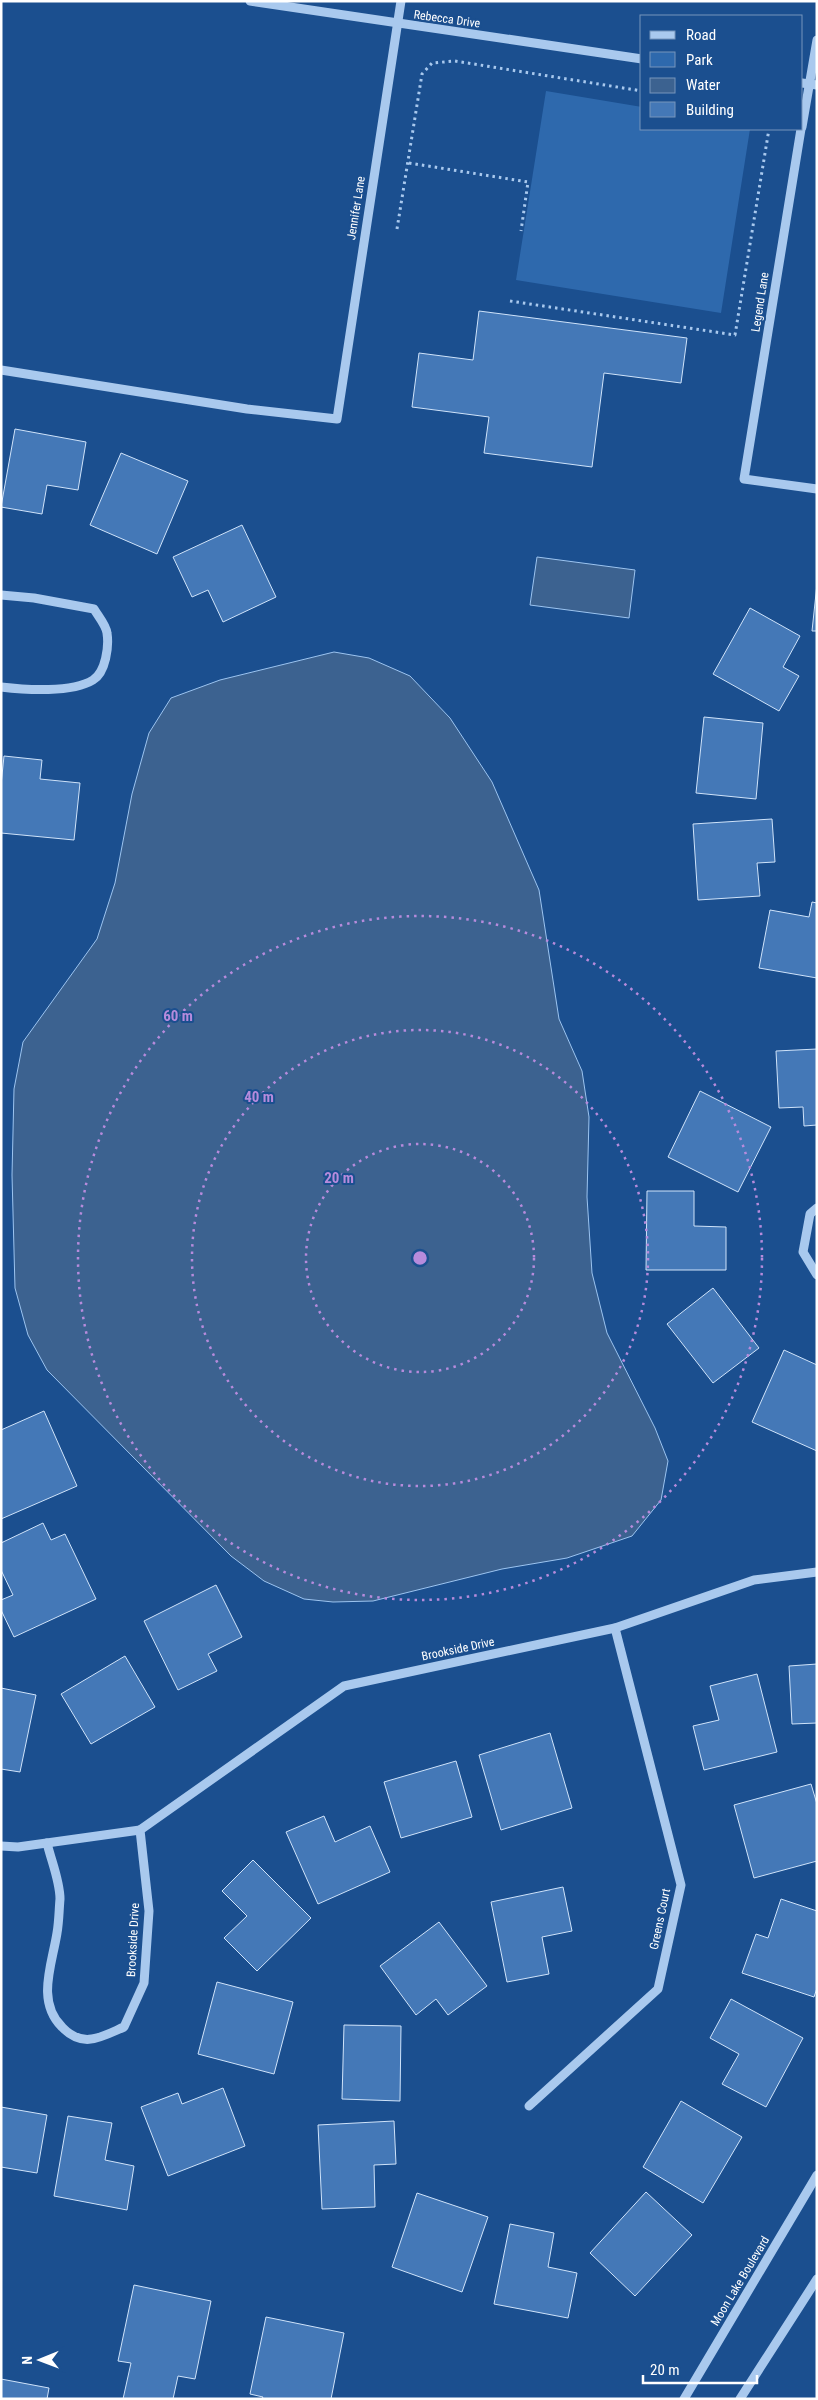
<svg xmlns="http://www.w3.org/2000/svg" width="818" height="2400" viewBox="0 0 818 2400" font-family="'Roboto Condensed',sans-serif">
	<style>
		.green { fill: #2e69ad }
		.water { fill: #3c6290; stroke: #9cc4f0 }
		.building { fill: #4478b7; stroke: #cfe3fa }
		.lines { fill: none; stroke-linecap: round; stroke-linejoin: round }
		.path { stroke: #a9c9ee; stroke-width: 3; stroke-dasharray: 2.5 4; stroke-linecap: butt }
		.minor { stroke: #a9c9ee; stroke-width: 9 }
		.ring { fill: none; stroke: #b68bdc; stroke-width: 2.5; stroke-dasharray: 2.5 5 }
		.labels { text-anchor: middle; dominant-baseline: central; stroke-width: 4; stroke-linejoin: round; paint-order: stroke }
		.street-label { font-size: 12px; fill: #fff; stroke: #1b4f8f }
		.centre { fill: #b68bdc; stroke: #1b4f8f; stroke-width: 2.5 }
		.ring-label { font-size: 15px; text-anchor: middle; font-weight: bold; fill: #b68bdc; stroke: #1b4f8f; stroke-width: 4; stroke-linejoin: round; paint-order: stroke }
	</style>
	<rect width="100%" height="100%" fill="#1b4f8f"/>
	<polygon class="green" points="546,91 642,107 642,129 750,129 721,313 516,280"/>
	<g class="water">
		<polygon points="537,557 635,570 629,618 530,605"/>
		<polygon points="334,652 369,658 410,676 450,718 492,782 539,890 559,1019 582,1071 589,1117 587,1197 592,1273 607,1333 655,1428 668,1461 661,1500 632,1536 567,1558 502,1569 373,1601 333,1602 304,1599 264,1581 231,1556 47,1370 28,1335 15,1288 12,1175 14,1089 23,1042 97,939 115,883 132,794 149,733 171,698 220,680"/>
	</g>
	<g class="building">
		<polygon points="479,311 687,338 681,383 604,373 592,467 484,453 489,417 412,407 419,353 473,360"/>
		<polygon points="15,429 86,442 78,490 47,485 42,514 1,507"/>
		<polygon points="121,453 188,481 157,554 90,525"/>
		<polygon points="242,525 276,597 223,622 208,590 192,597 173,557"/>
		<polygon points="817,584 817,631 812,631"/>
		<polygon points="750,608 800,636 783,667 799,676 779,711 713,674"/>
		<polygon points="704,717 763,723 756,799 696,793"/>
		<polygon points="4,756 42,760 40,779 80,783 74,840 1,833 1,785"/>
		<polygon points="772,819 775,862 757,863 760,896 698,900 693,824"/>
		<polygon points="812,902 817,903 817,978 759,968 770,910 809,917"/>
		<polygon points="817,1049 817,1125 804,1126 803,1107 779,1108 776,1051"/>
		<polygon points="700,1091 771,1127 738,1192 668,1157"/>
		<polygon points="647,1191 694,1191 694,1226 726,1227 726,1270 646,1270"/>
		<polygon points="713,1288 759,1348 713,1383 667,1324"/>
		<polygon points="784,1350 817,1365 817,1451 752,1422"/>
		<polygon points="44,1411 77,1486 1,1519 1,1430"/>
		<polygon points="43,1523 51,1540 65,1534 96,1599 14,1637 1,1610 1,1600 13,1595 1,1570 1,1543"/>
		<polygon points="216,1585 242,1637 208,1654 217,1671 178,1690 144,1621"/>
		<polygon points="125,1656 155,1707 91,1744 61,1694"/>
		<polygon points="817,1664 817,1723 792,1724 789,1666"/>
		<polygon points="757,1674 777,1752 704,1770 693,1726 719,1720 710,1686"/>
		<polygon points="1,1688 36,1695 20,1772 1,1769"/>
		<polygon points="550,1733 572,1808 501,1830 479,1755"/>
		<polygon points="456,1761 472,1817 401,1838 384,1782"/>
		<polygon points="811,1784 817,1804 817,1861 754,1878 734,1805"/>
		<polygon points="324,1816 335,1842 370,1826 390,1872 318,1904 286,1832"/>
		<polygon points="253,1860 311,1918 257,1971 224,1938 247,1916 222,1891"/>
		<polygon points="563,1887 572,1931 542,1937 549,1974 507,1982 491,1902"/>
		<polygon points="781,1899 817,1911 817,1988 814,1997 742,1973 756,1934 768,1938"/>
		<polygon points="439,1922 487,1986 448,2015 436,1999 416,2015 380,1966"/>
		<polygon points="217,1982 293,2002 274,2074 198,2054"/>
		<polygon points="731,1999 803,2038 766,2107 722,2084 739,2054 710,2038"/>
		<polygon points="344,2025 401,2026 400,2101 342,2099"/>
		<polygon points="223,2088 245,2146 168,2176 141,2107 178,2093 182,2104"/>
		<polygon points="681,2101 742,2137 703,2203 643,2167"/>
		<polygon points="1,2107 47,2115 37,2173 1,2167"/>
		<polygon points="68,2116 112,2123 105,2160 134,2166 127,2210 54,2196"/>
		<polygon points="394,2121 396,2164 374,2165 375,2207 322,2209 318,2125"/>
		<polygon points="646,2192 692,2235 635,2296 590,2253"/>
		<polygon points="417,2193 488,2217 462,2292 392,2267"/>
		<polygon points="510,2224 554,2233 548,2267 577,2273 568,2318 494,2304"/>
		<polygon points="134,2285 211,2301 195,2379 178,2376 173,2399 123,2399 131,2363 118,2361"/>
		<polygon points="266,2317 344,2333 331,2399 262,2399 263,2397 250,2394"/>
		<polygon points="1,2379 49,2388 47,2399 1,2399"/>
	</g>
	<g class="lines">
		<g class="path">
			<polyline points="409,163 528,182 521,231"/>
			<polyline points="397,229 422,74 432,63 455,61 642,91"/>
			<polyline points="510,301 735,335 769,129"/>
		</g>
		<g class="minor">
			<polyline points="250,1 642,59"/>
			<polyline points="802,83 817,85"/>
			<polyline points="802,127 817,40"/>
			<polyline points="801,129 744,479 817,489"/>
			<polyline points="1,370 247,409 337,419 401,1"/>
			<path d="M1,595L34,598L94,609C98,616 106,625 107,633C109,646 106,672 93,680C72,693 26,690 1,687"/>
			<polyline points="817,1208 810,1214 803,1252 817,1275"/>
			<path d="M47,1843C51,1860 60,1881 60,1899C59,1910 59,1922 57,1933C52,1965 36,2001 62,2027C83,2049 101,2037 124,2027L144,1983L149,1911L140,1830L344,1686L615,1628L754,1580L817,1572"/>
			<polyline points="1,1846 18,1847 140,1830"/>
			<polyline points="529,2106 658,1989 681,1885 615,1628"/>
			<polyline points="684,2399 817,2175"/>
			<polyline points="740,2399 817,2279"/>
		</g>
	</g>
	<g class="ring">
		<circle cx="420" cy="1258" r="114"/>
		<circle cx="420" cy="1258" r="228"/>
		<circle cx="420" cy="1258" r="342"/>
	</g>
	<g class="labels">
		<g class="street-label">
			<text transform="translate(447 19) rotate(8)">Rebecca Drive</text>
			<text transform="translate(356 208) rotate(-81)">Jennifer Lane</text>
			<text transform="translate(760 302) rotate(-81)">Legend Lane</text>
			<text transform="translate(458 1649) rotate(-12)">Brookside Drive</text>
			<text transform="translate(660 1919) rotate(-78)">Greens Court</text>
			<text transform="translate(133 1940) rotate(-87)">Brookside Drive</text>
			<text transform="translate(740 2281) rotate(-59)">Moon Lake Boulevard</text>
		</g>
	</g>
	<circle cx="420" cy="1258" r="8" class="centre"/>
	<g class="ring-label">
		<text x="178" y="1021">60 m</text>
		<text x="259" y="1102">40 m</text>
		<text x="339" y="1183">20 m</text>
	</g>
	<rect width="818" height="2400" fill="none" stroke="#ffffff" stroke-width="5"/>
	<rect x="640" y="15" width="162" height="115" fill="#1b4f8f" stroke="#7695bc"/>
	<rect x="650" y="31" width="25" height="8" fill="#a9c9ee" stroke="#7695bc"/>
	<text x="686" y="40" font-size="15" fill="#ffffff">Road</text>
	<rect x="650" y="52" width="25" height="15" fill="#2e69ad" stroke="#7695bc"/>
	<text x="686" y="65" font-size="15" fill="#ffffff">Park</text>
	<rect x="650" y="78" width="25" height="15" fill="#3c6290" stroke="#7695bc"/>
	<text x="686" y="90" font-size="15" fill="#ffffff">Water</text>
	<rect x="650" y="102" width="25" height="15" fill="#4478b7" stroke="#7695bc"/>
	<text x="686" y="115" font-size="15" fill="#ffffff">Building</text>
	<g transform="translate(40 2360) rotate(269)" stroke="#1b4f8f" stroke-width="4" paint-order="stroke">
	<path d="M0-4L9 19L0 12L-9 19Z" fill="#ffffff"/>
	<text y="-8" font-size="14" font-weight="bold" text-anchor="middle" fill="#ffffff">N</text>
	</g>
	<path d="M643 2375v8h114v-8" fill="none" stroke="#ffffff" stroke-width="2.5"/>
	<text x="650" y="2375" font-size="15" fill="#ffffff" stroke="#1b4f8f" stroke-width="4" paint-order="stroke">20 m</text>
</svg>
